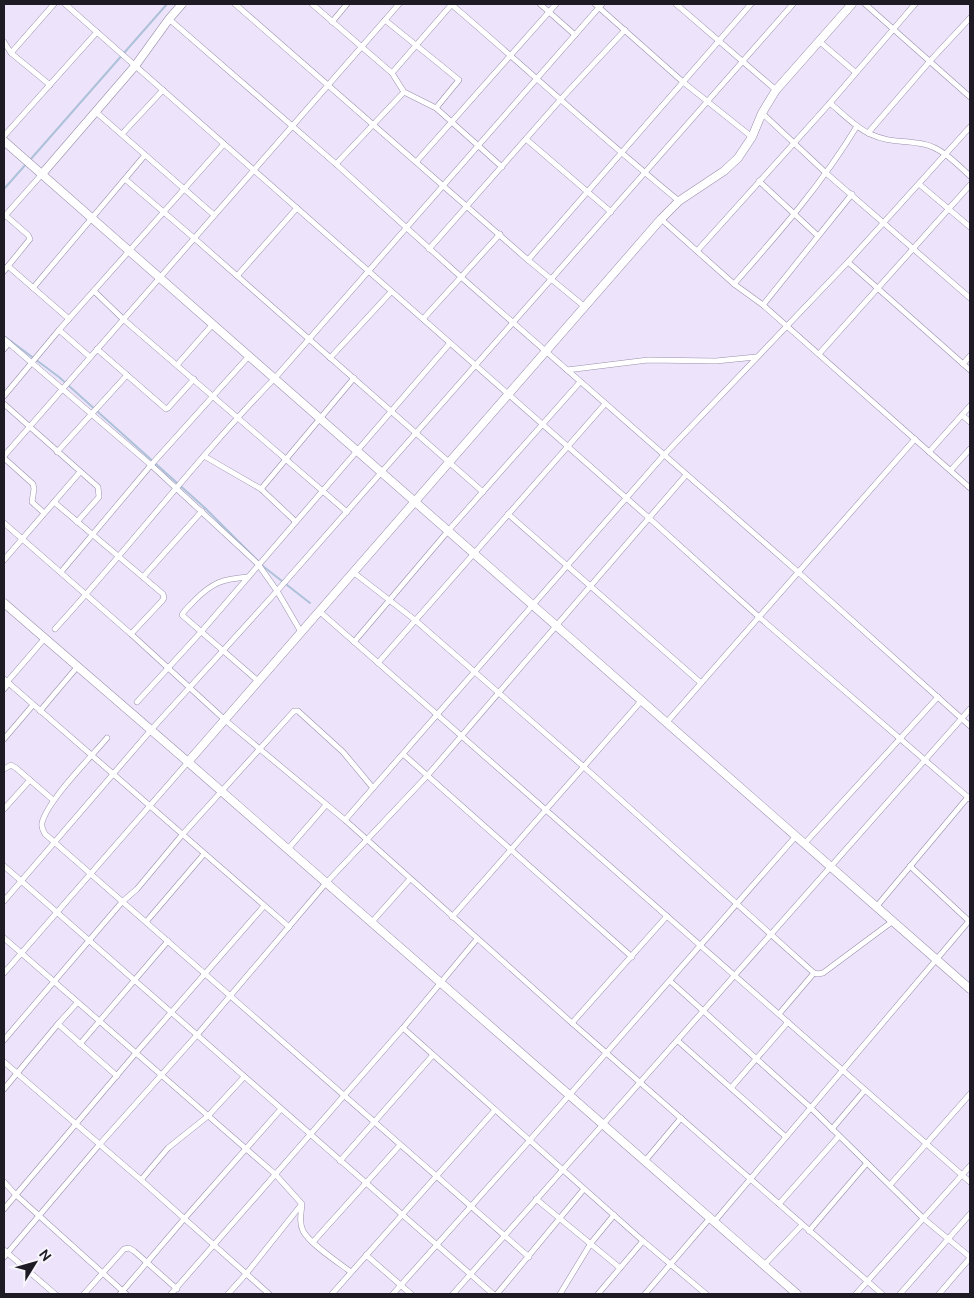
<svg xmlns="http://www.w3.org/2000/svg" width="974" height="1298" viewBox="0 0 974 1298" font-family="Ubuntu,sans-serif">
	<style>
		.lines { fill: none; stroke-linecap: round; stroke-linejoin: round }
		.stream { stroke: #adc1d9; stroke-width: 2 }
		.street-casing { stroke: #998faa; stroke-width: 6 }
		.secondary-casing { stroke: #998faa; stroke-width: 9 }
		.street { stroke: #fff; stroke-width: 5 }
		.secondary { stroke: #fff; stroke-width: 8 }
	</style>
	<rect width="100%" height="100%" fill="#ede4fc"/>
	<g class="lines">
		<g class="stream">
			<polyline points="30,160 167,4"/>
			<polyline points="4,189 27,163"/>
			<polyline points="4,336 59,377 205,508 264,567 310,603"/>
		</g>
		<defs>
			<g id="street">
				<polyline points="65,4 649,518 759,617 970,799"/>
				<polyline points="235,4 528,260 585,307"/>
				<polyline points="312,4 392,73 404,92 436,108 502,167"/>
				<path d="M451,4C527,69 601,137 679,201"/>
				<polyline points="540,4 575,35"/>
				<polyline points="595,4 683,82 752,137"/>
				<polyline points="676,4 776,90"/>
				<polyline points="865,4 970,97"/>
				<polyline points="169,19 336,164 461,277 798,572 970,726"/>
				<polyline points="385,20 459,80 436,108"/>
				<polyline points="332,22 347,4"/>
				<polyline points="819,41 855,72"/>
				<polyline points="4,42 11,53 50,85"/>
				<polyline points="11,53 54,4"/>
				<polyline points="392,73 452,4"/>
				<path d="M830,103C842,113 855,127 870,134C890,143 902,140 923,144C941,147 957,164 970,176"/>
				<polyline points="96,112 214,215"/>
				<polyline points="762,113 826,173 970,298"/>
				<polyline points="868,133 930,61 970,18"/>
				<polyline points="122,134 163,90"/>
				<polyline points="4,136 97,32"/>
				<polyline points="526,139 611,212"/>
				<polyline points="417,161 556,4"/>
				<polyline points="336,164 404,92"/>
				<polyline points="125,179 194,238 483,492"/>
				<polyline points="759,181 818,236"/>
				<polyline points="919,184 970,227"/>
				<polyline points="4,217 42,174"/>
				<polyline points="661,219 734,284 763,305 970,488"/>
				<polyline points="429,249 561,99 625,30"/>
				<polyline points="697,251 830,103 915,4"/>
				<polyline points="528,260 751,4"/>
				<polyline points="848,262 970,370"/>
				<polyline points="8,266 69,319"/>
				<polyline points="4,271 30,239 28,235 5,215"/>
				<polyline points="237,276 297,208"/>
				<path d="M734,284C778,234 822,184 857,126"/>
				<polyline points="33,288 145,155"/>
				<polyline points="94,291 123,319 347,512"/>
				<polyline points="763,305 852,194"/>
				<polyline points="423,319 500,234"/>
				<polyline points="59,330 90,357"/>
				<polyline points="4,339 151,465 258,564 277,591 301,632"/>
				<polyline points="4,349 9,343"/>
				<polyline points="97,349 166,409 168,408 194,379"/>
				<polyline points="819,354 970,185"/>
				<polyline points="330,358 391,292"/>
				<polyline points="963,364 970,356"/>
				<polyline points="177,365 213,324"/>
				<polyline points="567,370 648,360 716,361 756,357"/>
				<polyline points="4,396 59,330 224,144"/>
				<polyline points="4,404 98,487 99,497 77,522"/>
				<polyline points="962,415 970,422"/>
				<polyline points="57,452 127,375"/>
				<polyline points="929,452 970,406"/>
				<polyline points="4,456 399,4"/>
				<polyline points="204,456 261,489 295,521"/>
				<polyline points="4,458 33,484 34,489 32,502 44,513"/>
				<polyline points="951,470 970,449"/>
				<polyline points="261,489 354,378"/>
				<polyline points="54,502 163,594 164,598 162,601 131,634"/>
				<polyline points="508,514 701,683"/>
				<polyline points="4,523 131,634 225,720 345,820 572,1023 882,1294"/>
				<polyline points="4,560 80,472"/>
				<polyline points="61,572 151,465 249,356"/>
				<polyline points="353,572 415,620 584,767 814,973 818,974 823,973 893,921"/>
				<polyline points="143,577 202,511"/>
				<path d="M248,577C223,579 213,582 195,600C191,605 185,609 182,615L258,681"/>
				<polyline points="319,611 970,1182"/>
				<path d="M55,629C130,547 197,458 275,378L602,4"/>
				<polyline points="354,642 448,531 580,382"/>
				<polyline points="378,663 605,404"/>
				<polyline points="4,679 289,927"/>
				<polyline points="7,682 45,638"/>
				<polyline points="4,689 9,683"/>
				<polyline points="137,702 201,632 450,343"/>
				<polyline points="40,711 78,666"/>
				<polyline points="667,722 915,439"/>
				<path d="M107,738C91,757 47,801 42,823C41,827 43,830 45,834L529,1257"/>
				<polyline points="4,739 33,705"/>
				<polyline points="403,754 632,957"/>
				<polyline points="4,769 11,765 16,768 53,800"/>
				<polyline points="4,809 30,780"/>
				<polyline points="345,820 663,456 848,262 970,127"/>
				<polyline points="805,843 938,697"/>
				<polyline points="288,849 326,805"/>
				<polyline points="4,866 493,1294"/>
				<polyline points="910,866 970,922"/>
				<polyline points="4,901 151,730 277,591 793,4"/>
				<polyline points="877,906 968,797"/>
				<polyline points="452,917 642,700"/>
				<polyline points="146,922 204,854"/>
				<polyline points="371,923 410,879"/>
				<path d="M4,938L275,1174L302,1204C301,1214 299,1222 303,1231C310,1244 339,1263 351,1272"/>
				<polyline points="4,973 188,762"/>
				<polyline points="670,981 811,1108 924,1219 970,1257"/>
				<polyline points="77,1003 58,1024 117,1076"/>
				<polyline points="779,1014 814,973"/>
				<polyline points="572,1023 667,916"/>
				<polyline points="403,1028 643,1241 706,1294"/>
				<polyline points="4,1040 122,902 137,889 182,835 294,711 298,711 343,752 373,788"/>
				<polyline points="678,1041 786,1137"/>
				<polyline points="80,1044 168,941"/>
				<polyline points="4,1062 141,1180 269,1294"/>
				<polyline points="731,1088 788,1022"/>
				<polyline points="4,1089 58,1024"/>
				<polyline points="832,1129 865,1090"/>
				<polyline points="340,1161 433,1055"/>
				<polyline points="645,1161 681,1118"/>
				<polyline points="141,1180 168,1148 208,1116 244,1077"/>
				<polyline points="4,1182 16,1195 126,1294"/>
				<polyline points="890,1185 970,1094"/>
				<polyline points="536,1199 620,1268"/>
				<polyline points="779,1204 839,1136"/>
				<polyline points="4,1209 135,1054 264,906"/>
				<polyline points="714,1222 969,921"/>
				<polyline points="809,1231 867,1163"/>
				<polyline points="313,1242 400,1145"/>
				<polyline points="4,1250 55,1294"/>
				<polyline points="366,1255 411,1294"/>
				<polyline points="4,1257 99,1145 197,1035 326,883 427,776 686,475"/>
				<polyline points="764,1265 802,1225"/>
				<polyline points="84,1294 124,1249 129,1248 134,1251 177,1289"/>
				<polyline points="120,1294 184,1219 281,1109"/>
				<polyline points="171,1294 403,1028 477,939"/>
				<polyline points="228,1294 246,1274 301,1205"/>
				<polyline points="332,1294 495,1110"/>
				<polyline points="393,1294 530,1140 796,836"/>
				<polyline points="453,1294 970,709"/>
				<polyline points="497,1294 584,1189"/>
				<polyline points="560,1294 591,1243 614,1215"/>
				<polyline points="598,1294 643,1241"/>
				<polyline points="645,1294 710,1218"/>
				<polyline points="856,1294 970,1166"/>
				<polyline points="900,1294 970,1214"/>
				<polyline points="939,1294 970,1258"/>
			</g>
			<g id="secondary">
				<polyline points="4,141 970,989"/>
				<polyline points="42,174 135,66 169,19 182,4"/>
				<polyline points="4,603 188,762 797,1294"/>
				<polyline points="188,762 661,219 679,201 724,171 738,158 752,137 762,113 776,90 852,4"/>
			</g>
		</defs>
		<use href="#street" class="street-casing"/>
		<use href="#secondary" class="secondary-casing"/>
		<use href="#street" class="street"/>
		<use href="#secondary" class="secondary"/>
	</g>
	<rect width="974" height="1298" fill="none" stroke="#1f1b25" stroke-width="10"/>
	<g transform="translate(35 1263) rotate(53)" stroke="#f7f5fb" stroke-width="4" paint-order="stroke">
	<path d="M0-4L9 19L0 12L-9 19Z" fill="#1f1b25"/>
	<text y="-8" font-size="14" font-weight="bold" text-anchor="middle" fill="#1f1b25">N</text>
	</g>
</svg>
